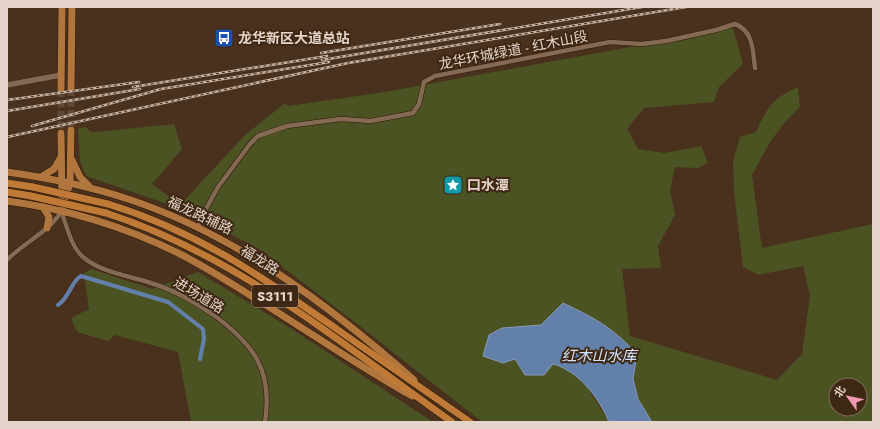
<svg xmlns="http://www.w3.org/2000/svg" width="880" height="429" viewBox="0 0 880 429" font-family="Jost,'Noto Sans SC',sans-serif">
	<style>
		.green { fill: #4b5323; fill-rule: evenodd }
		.water { fill: #6380ab; stroke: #8a99b4 }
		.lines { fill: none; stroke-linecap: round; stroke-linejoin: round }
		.canal { stroke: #6380ab; stroke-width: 4 }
		.primary-tunnel { stroke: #604937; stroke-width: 7; stroke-dasharray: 7 3.5; stroke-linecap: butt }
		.minor-casing { stroke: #2e1805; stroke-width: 5.5 }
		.tertiary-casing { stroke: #2e1805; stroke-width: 6 }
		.primary-casing { stroke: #2e1805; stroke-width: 8 }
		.trunk-casing { stroke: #2e1805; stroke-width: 8 }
		.minor { stroke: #846954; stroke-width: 4.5 }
		.tertiary { stroke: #846954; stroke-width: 5.5 }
		.primary { stroke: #b1763e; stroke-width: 7 }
		.trunk { stroke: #c07a37; stroke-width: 7 }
		.rail-casing { stroke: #c6b4a7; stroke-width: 2.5 }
		.rail { stroke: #3e2713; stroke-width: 1; stroke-dasharray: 3; stroke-linecap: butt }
		.trunk-bridge-casing { stroke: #2e1805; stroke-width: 8; stroke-linecap: butt }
		.trunk-bridge { stroke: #c07a37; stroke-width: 7 }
		.labels { text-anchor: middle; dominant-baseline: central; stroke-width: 4; stroke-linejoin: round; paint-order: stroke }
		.shield { fill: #3e2713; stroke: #b2a092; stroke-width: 1 }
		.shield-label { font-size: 13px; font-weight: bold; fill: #e4d4c9 }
		.poi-label { font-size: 14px; font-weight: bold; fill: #e4d4c9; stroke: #3e2713; text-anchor: start }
		.street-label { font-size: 14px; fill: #e4d4c9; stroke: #3e2713 }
		.water-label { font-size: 15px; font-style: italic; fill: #d0e3fd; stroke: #3e2713 }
	</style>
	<rect width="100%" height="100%" fill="#49311d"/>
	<g class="green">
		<path d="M733,28L743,64L719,87L714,102L644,108L627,129L638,149L664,153L701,146L708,163L698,168L675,167L670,190L675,215L658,246L661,268L622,269L630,336L777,380L802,354L810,296L803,266L758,275L743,267L734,191L733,161L740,137L756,132C769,105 771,100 798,87L800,107L785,122L770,142L752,175L762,248L873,224V422H652L638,398L633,379L637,354L563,303L541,325L515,359L553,364L564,367L584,382L609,422H482L361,327L259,249L182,209L86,176L80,161L78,129L85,127L91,132H96L174,124L182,149L152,184L180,205L244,136L285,103L288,106L385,92ZM836,385H860V409H836Z"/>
		<polygon points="91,269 152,289 198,272 287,326 433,422 191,422 178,352 115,335 108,341 77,332 71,318 89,309 84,273"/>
	</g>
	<path class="water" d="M563,303C595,318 613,328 637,354L633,379L638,399L652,422H609C599,398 579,371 553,364L544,375H525L515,359L503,363L483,356L489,335L502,328L541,325Z"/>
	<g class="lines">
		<path class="canal" d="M58,305C69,298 72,280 81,276L168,302L203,329L204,339L200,359"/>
		<g class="primary-tunnel">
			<polyline points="71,89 71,130"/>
			<polyline points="61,90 61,133"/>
		</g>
		<defs>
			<g id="minor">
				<path d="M61,211C67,226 71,247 83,257C100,272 129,276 151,283C174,290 195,302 215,316C254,345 273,371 265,422"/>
				<path d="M198,227L207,207L218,187L250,144L258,136L287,126L341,119L371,121L413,113L419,104L424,82L435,76L610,42L642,44L666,41L716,30L735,24C753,30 753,51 755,68"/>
				<path d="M7,260C22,244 53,229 61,211"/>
			</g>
			<polyline id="tertiary" points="7,85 61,75"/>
			<g id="primary">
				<polyline points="71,89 72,7"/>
				<polyline points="61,90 62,7"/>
				<polyline points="61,133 62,199"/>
				<polyline points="72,160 80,177 89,186"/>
				<path d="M7,172C49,178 90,186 131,200C238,236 330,306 414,380"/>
				<polyline points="41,177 54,169 61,157"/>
				<path d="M7,201C67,209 126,227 180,254C208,268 234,285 261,302C311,333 360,367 412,396"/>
				<polyline points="43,207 49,217 47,228"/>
				<polyline points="62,209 70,183 71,130"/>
			</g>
			<g id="trunk">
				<polyline points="7,183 33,187"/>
				<polyline points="7,192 31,196"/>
				<path d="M108,204C199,232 262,277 338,330C382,361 426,391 470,422"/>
				<path d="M106,213C236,255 342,344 452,422"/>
			</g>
		</defs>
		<use href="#minor" class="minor-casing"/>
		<use href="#tertiary" class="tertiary-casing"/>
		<use href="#primary" class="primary-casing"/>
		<use href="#trunk" class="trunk-casing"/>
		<use href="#minor" class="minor"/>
		<use href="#tertiary" class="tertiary"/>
		<use href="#primary" class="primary"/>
		<use href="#trunk" class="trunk"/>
		<defs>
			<g id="rail">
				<polyline points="321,53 500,24"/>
				<polyline points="322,60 642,7"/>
				<polyline points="133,87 327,56"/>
				<polyline points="7,100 139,82"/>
				<polyline points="7,111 140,89"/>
				<polyline points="32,126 161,89 329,62"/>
				<polyline points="7,137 348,63 686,7"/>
			</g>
		</defs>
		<use href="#rail" class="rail-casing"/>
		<use href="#rail" class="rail"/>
		<defs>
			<g id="trunk-bridge">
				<polyline points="33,187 108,204"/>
				<polyline points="31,196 106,213"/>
			</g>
		</defs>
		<use href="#trunk-bridge" class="trunk-bridge-casing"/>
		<use href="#trunk-bridge" class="trunk-bridge"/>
	</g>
	<defs>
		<symbol id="bus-square" viewBox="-11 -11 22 22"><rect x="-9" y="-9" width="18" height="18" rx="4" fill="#1a4fb4" stroke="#3e2713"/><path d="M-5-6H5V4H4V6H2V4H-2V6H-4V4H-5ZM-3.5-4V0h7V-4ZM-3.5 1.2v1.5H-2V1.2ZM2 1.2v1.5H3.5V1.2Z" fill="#fff"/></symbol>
		<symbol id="sight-square" viewBox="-11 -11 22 22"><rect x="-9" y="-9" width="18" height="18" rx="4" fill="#0f9aa8" stroke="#3e2713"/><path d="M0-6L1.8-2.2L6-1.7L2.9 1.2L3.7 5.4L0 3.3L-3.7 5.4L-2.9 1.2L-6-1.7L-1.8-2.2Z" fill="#fff"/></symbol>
	</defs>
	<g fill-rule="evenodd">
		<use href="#bus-square" x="213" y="27" width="22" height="22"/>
		<use href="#sight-square" x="442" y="174" width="22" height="22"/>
	</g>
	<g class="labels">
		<rect class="shield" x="252" y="285" width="46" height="22" rx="3"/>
		<g class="shield-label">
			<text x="275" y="296">S3111</text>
		</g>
		<g class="poi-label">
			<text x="238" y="38">龙华新区大道总站</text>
			<text x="467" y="185">口水潭</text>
		</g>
		<g class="street-label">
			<text transform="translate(513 50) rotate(-11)">龙华环城绿道 - 红木山段</text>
			<text transform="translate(200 215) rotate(25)">福龙路辅路</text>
			<text transform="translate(260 260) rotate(32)">福龙路</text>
			<text transform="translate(199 295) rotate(31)">进场道路</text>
		</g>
		<g class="water-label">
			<text x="599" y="356">红木山水库</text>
		</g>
	</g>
	<rect width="880" height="429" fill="none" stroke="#e4d4c9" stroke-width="16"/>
	<g transform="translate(848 397) rotate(303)"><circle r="19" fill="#3e2713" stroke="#806c5c"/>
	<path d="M0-3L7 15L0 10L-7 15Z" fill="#f09ab5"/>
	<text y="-6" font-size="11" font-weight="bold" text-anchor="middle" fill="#e4d4c9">北</text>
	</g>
</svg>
